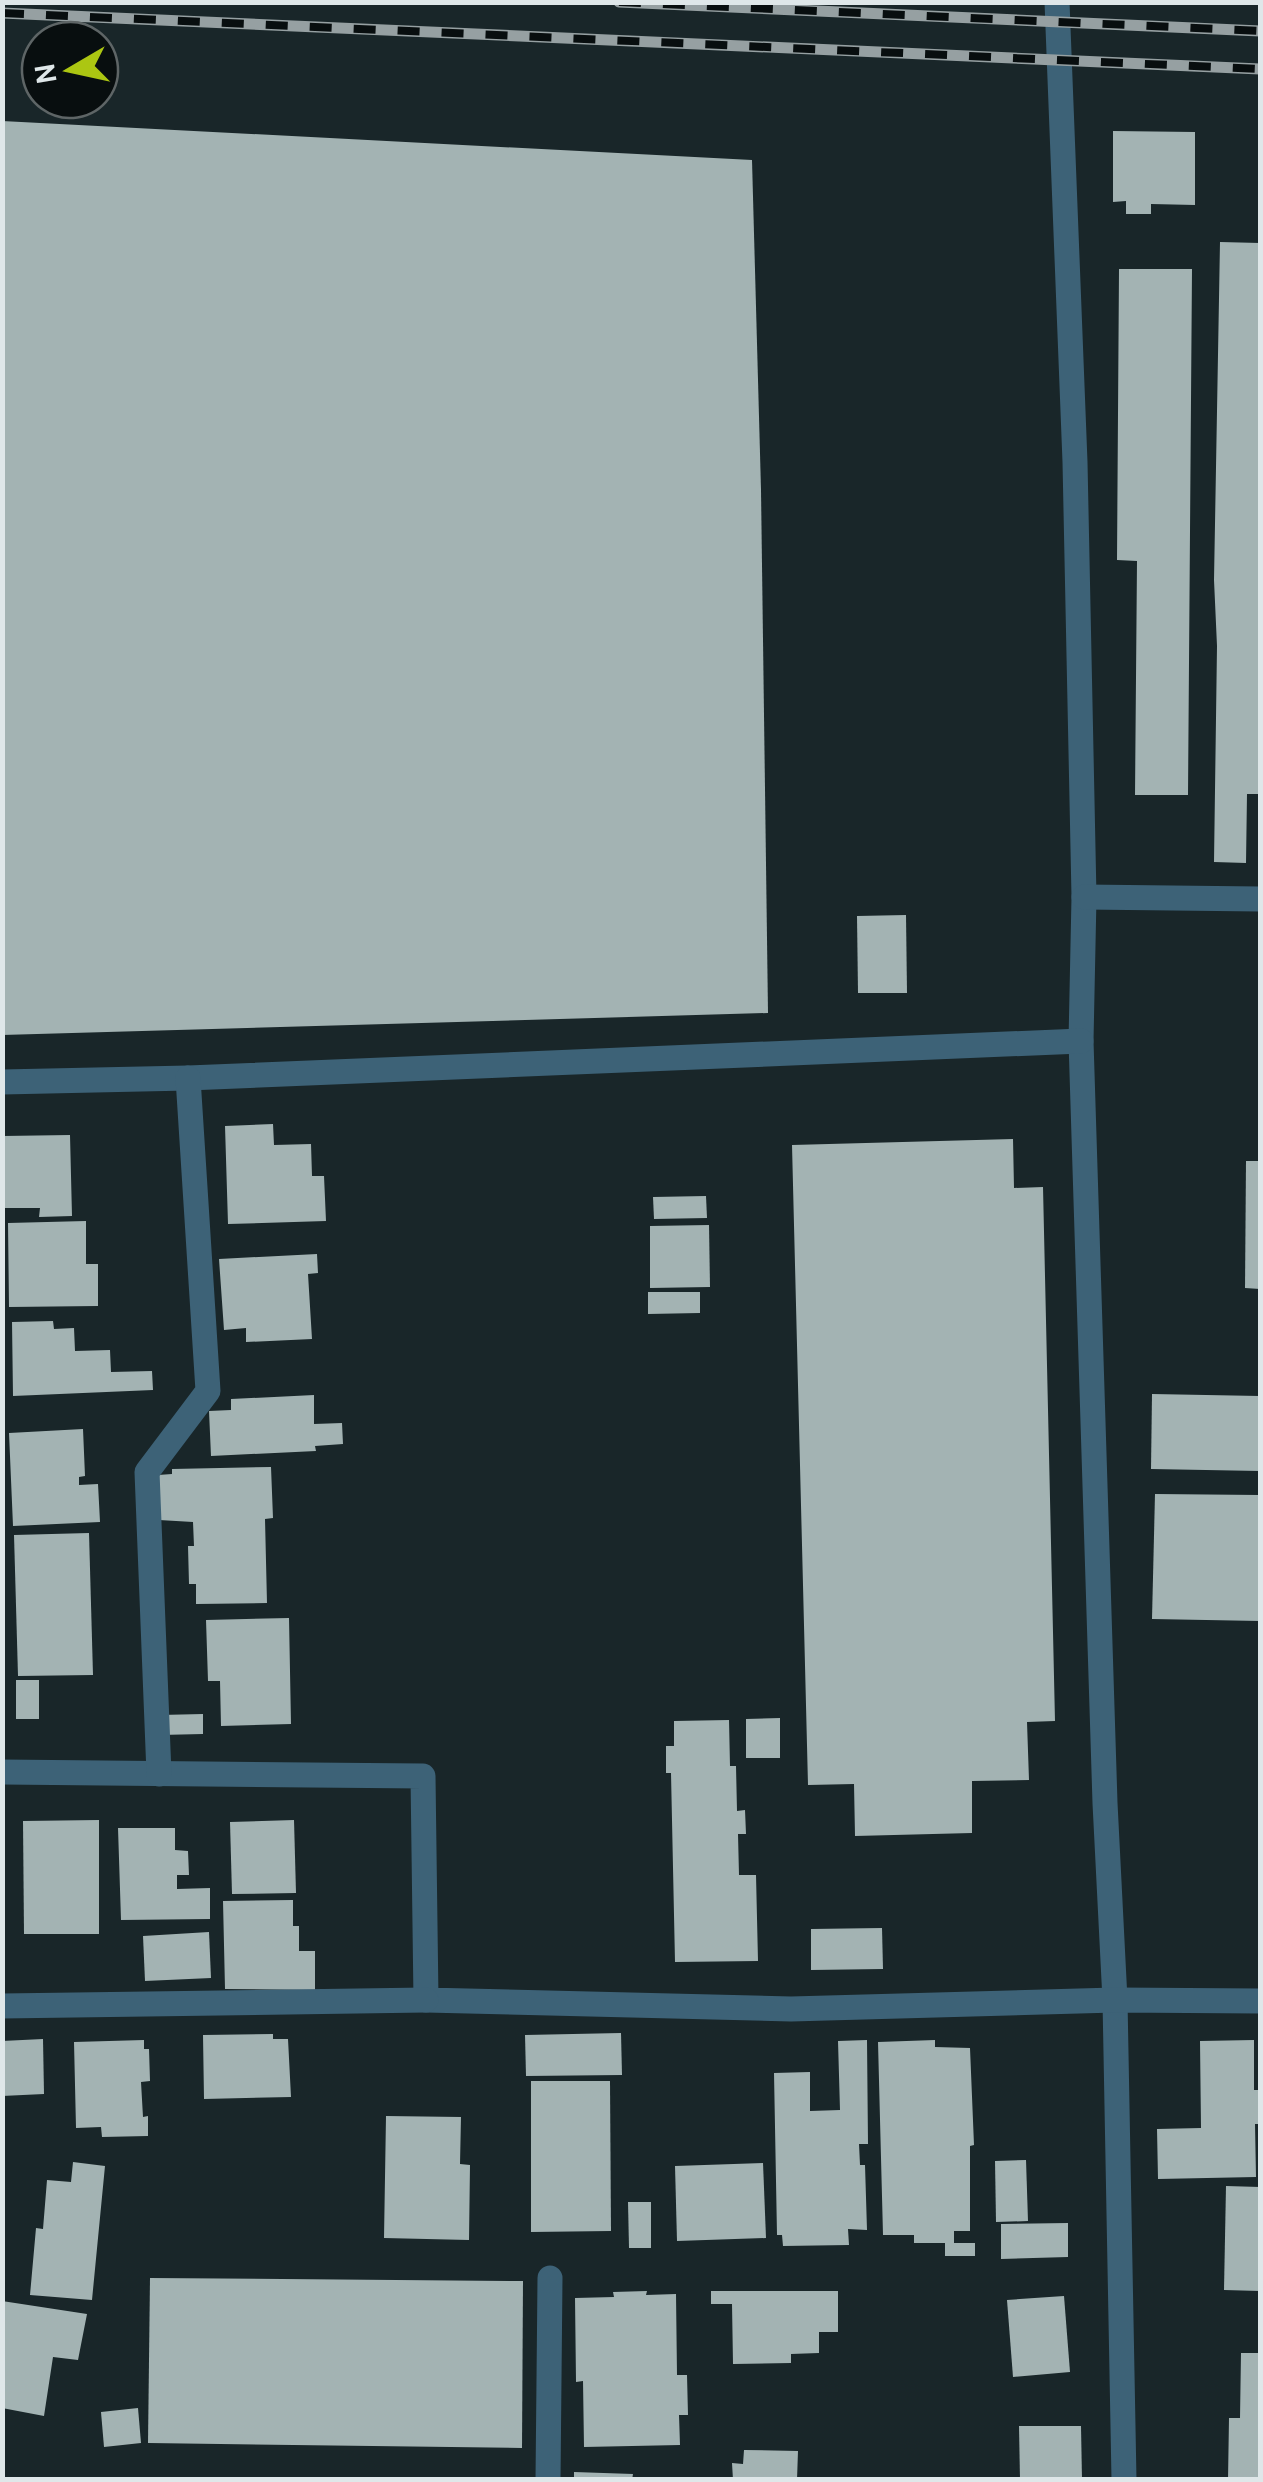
<svg xmlns="http://www.w3.org/2000/svg" width="1263" height="2482" viewBox="0 0 1263 2482" font-family="Cabin,sans-serif">
	<style>
		.building { fill: #a3b3b3 }
		.lines { fill: none; stroke-linecap: round; stroke-linejoin: round }
		.service { stroke: #3d6277; stroke-width: 25 }
		.minor { stroke: #3d6277; stroke-width: 25 }
		.rail-casing { stroke: #96a0a2; stroke-width: 11 }
		.rail { stroke: #080e0f; stroke-width: 8; stroke-dasharray: 22; stroke-linecap: butt }
	</style>
	<rect width="100%" height="100%" fill="#192629"/>
	<g class="building">
		<polygon points="2,121 752,160 761,490 768,1013 2,1035"/>
		<polygon points="1113,131 1195,132 1195,205 1151,204 1151,214 1126,214 1126,201 1113,202"/>
		<polygon points="1220,242 1260,243 1260,794 1247,794 1246,863 1214,862 1217,646 1214,580"/>
		<polygon points="1119,269 1192,269 1188,795 1135,795 1137,561 1117,560"/>
		<polygon points="906,915 907,993 858,993 857,916"/>
		<polygon points="273,1124 274,1145 311,1144 312,1176 324,1176 326,1221 228,1224 225,1126"/>
		<polygon points="70,1135 72,1216 39,1217 40,1208 4,1208 3,1136"/>
		<polygon points="1013,1139 1014,1188 1043,1187 1055,1721 1027,1722 1029,1780 972,1781 972,1833 855,1836 854,1784 808,1785 792,1145"/>
		<polygon points="1246,1161 1260,1161 1260,1289 1245,1288"/>
		<polygon points="706,1196 707,1218 654,1219 653,1197"/>
		<polygon points="86,1221 86,1264 98,1264 98,1306 9,1307 8,1223"/>
		<polygon points="709,1225 710,1287 650,1288 650,1226"/>
		<polygon points="317,1254 318,1273 308,1274 312,1339 246,1342 246,1328 224,1330 219,1259"/>
		<polygon points="648,1292 700,1292 700,1313 648,1314"/>
		<polygon points="53,1321 54,1329 74,1328 75,1351 110,1350 111,1372 152,1371 153,1390 13,1396 12,1322"/>
		<polygon points="1152,1394 1260,1396 1260,1471 1151,1469"/>
		<polygon points="314,1395 314,1424 342,1423 343,1444 315,1446 316,1451 211,1456 209,1411 231,1410 231,1399"/>
		<polygon points="83,1429 85,1476 79,1477 79,1485 98,1484 100,1522 13,1526 9,1433"/>
		<polygon points="271,1467 273,1518 265,1519 267,1603 196,1604 196,1584 189,1584 188,1546 194,1546 193,1522 159,1520 158,1475 172,1474 172,1469"/>
		<polygon points="1155,1494 1260,1495 1260,1621 1152,1619"/>
		<polygon points="89,1533 93,1675 18,1676 14,1535"/>
		<polygon points="289,1618 291,1724 221,1726 220,1681 208,1681 206,1620"/>
		<rect x="16" y="1680" width="23" height="39"/>
		<polygon points="203,1714 203,1734 160,1735 160,1715"/>
		<polygon points="780,1718 780,1758 746,1758 746,1719"/>
		<polygon points="729,1720 730,1766 736,1766 737,1811 745,1810 746,1834 738,1834 739,1875 756,1875 758,1961 675,1962 671,1773 666,1773 666,1746 674,1746 674,1721"/>
		<polygon points="99,1820 99,1934 24,1934 23,1821"/>
		<polygon points="294,1820 296,1893 232,1894 230,1822"/>
		<polygon points="118,1828 175,1828 175,1850 188,1851 189,1875 177,1875 177,1889 210,1888 210,1919 121,1920"/>
		<polygon points="293,1900 293,1926 299,1926 299,1951 315,1951 315,1990 225,1989 223,1901"/>
		<polygon points="882,1928 883,1969 811,1970 811,1929"/>
		<polygon points="209,1932 211,1978 145,1981 143,1936"/>
		<polygon points="621,2033 622,2075 526,2076 525,2035"/>
		<polygon points="273,2034 273,2039 288,2039 291,2097 204,2099 203,2035"/>
		<polygon points="43,2039 44,2094 2,2096 2,2041"/>
		<polygon points="144,2040 144,2049 149,2049 150,2081 141,2082 143,2117 148,2116 148,2136 102,2137 101,2127 76,2128 74,2042"/>
		<polygon points="867,2040 868,2144 859,2144 860,2165 865,2165 867,2230 848,2229 849,2245 783,2246 782,2235 777,2235 774,2073 810,2072 810,2111 840,2110 838,2041"/>
		<polygon points="935,2040 935,2047 970,2048 974,2145 970,2146 970,2231 954,2231 954,2243 975,2243 975,2256 945,2256 945,2243 914,2243 914,2235 883,2235 878,2042"/>
		<polygon points="1254,2040 1254,2090 1260,2090 1260,2124 1255,2124 1256,2177 1158,2179 1157,2129 1201,2128 1200,2041"/>
		<polygon points="531,2081 610,2081 611,2231 531,2232"/>
		<polygon points="386,2116 461,2117 460,2164 470,2165 469,2240 384,2238"/>
		<polygon points="1026,2160 1028,2221 996,2222 995,2161"/>
		<polygon points="73,2162 105,2166 92,2300 30,2295 36,2228 43,2229 47,2180 71,2182"/>
		<polygon points="763,2163 766,2238 677,2241 675,2166"/>
		<polygon points="1226,2186 1260,2187 1260,2291 1224,2290"/>
		<polygon points="628,2202 651,2202 651,2248 629,2248"/>
		<polygon points="1068,2223 1068,2257 1001,2259 1001,2224"/>
		<polygon points="150,2278 523,2281 522,2448 148,2443"/>
		<polygon points="647,2291 646,2295 676,2294 677,2375 687,2375 688,2415 679,2415 680,2445 584,2447 583,2381 576,2382 575,2298 614,2297 613,2292"/>
		<polygon points="711,2291 838,2291 838,2332 819,2332 819,2353 791,2354 791,2363 733,2364 732,2304 711,2304"/>
		<polygon points="1064,2296 1070,2372 1013,2377 1007,2300"/>
		<polygon points="2,2301 87,2314 78,2360 53,2357 44,2416 2,2408"/>
		<polygon points="1241,2353 1260,2353 1260,2480 1228,2480 1229,2418 1240,2418"/>
		<polygon points="138,2408 141,2443 104,2447 101,2412"/>
		<polygon points="1019,2426 1081,2426 1082,2480 1020,2480"/>
		<polygon points="744,2450 798,2451 797,2480 733,2480 732,2463 743,2464"/>
		<polygon points="574,2472 633,2474 632,2480 574,2480"/>
	</g>
	<g class="lines">
		<polyline class="service" points="548,2480 550,2278"/>
		<g class="minor">
			<polyline points="1057,2 1075,462 1084,897 1081,1041 1105,1803 1115,2000 1124,2480"/>
			<polyline points="1084,897 1260,899"/>
			<polyline points="2,1082 188,1078 1081,1041"/>
			<polyline points="2,1772 423,1776 426,2000 791,2009 1115,2000 1260,2001"/>
			<polyline points="159,1774 147,1472 208,1391 188,1078"/>
			<polyline points="2,2006 426,2000"/>
		</g>
		<defs>
			<g id="rail">
				<polyline points="619,2 1260,31"/>
				<polyline points="2,13 1260,69"/>
			</g>
		</defs>
		<use href="#rail" class="rail-casing"/>
		<use href="#rail" class="rail"/>
	</g>
	<rect width="1263" height="2482" fill="none" stroke="#dfe7e9" stroke-width="10"/>
	<g transform="translate(70 70) rotate(261)"><circle r="48" fill="#080e0f" stroke="#5e6566" stroke-width="2.5"/>
	<path d="M0-8L18 38L0 25L-18 38Z" fill="#acc612"/>
	<text y="-15" font-size="28" font-weight="bold" text-anchor="middle" fill="#dfe7e9">N</text>
	</g>
</svg>
